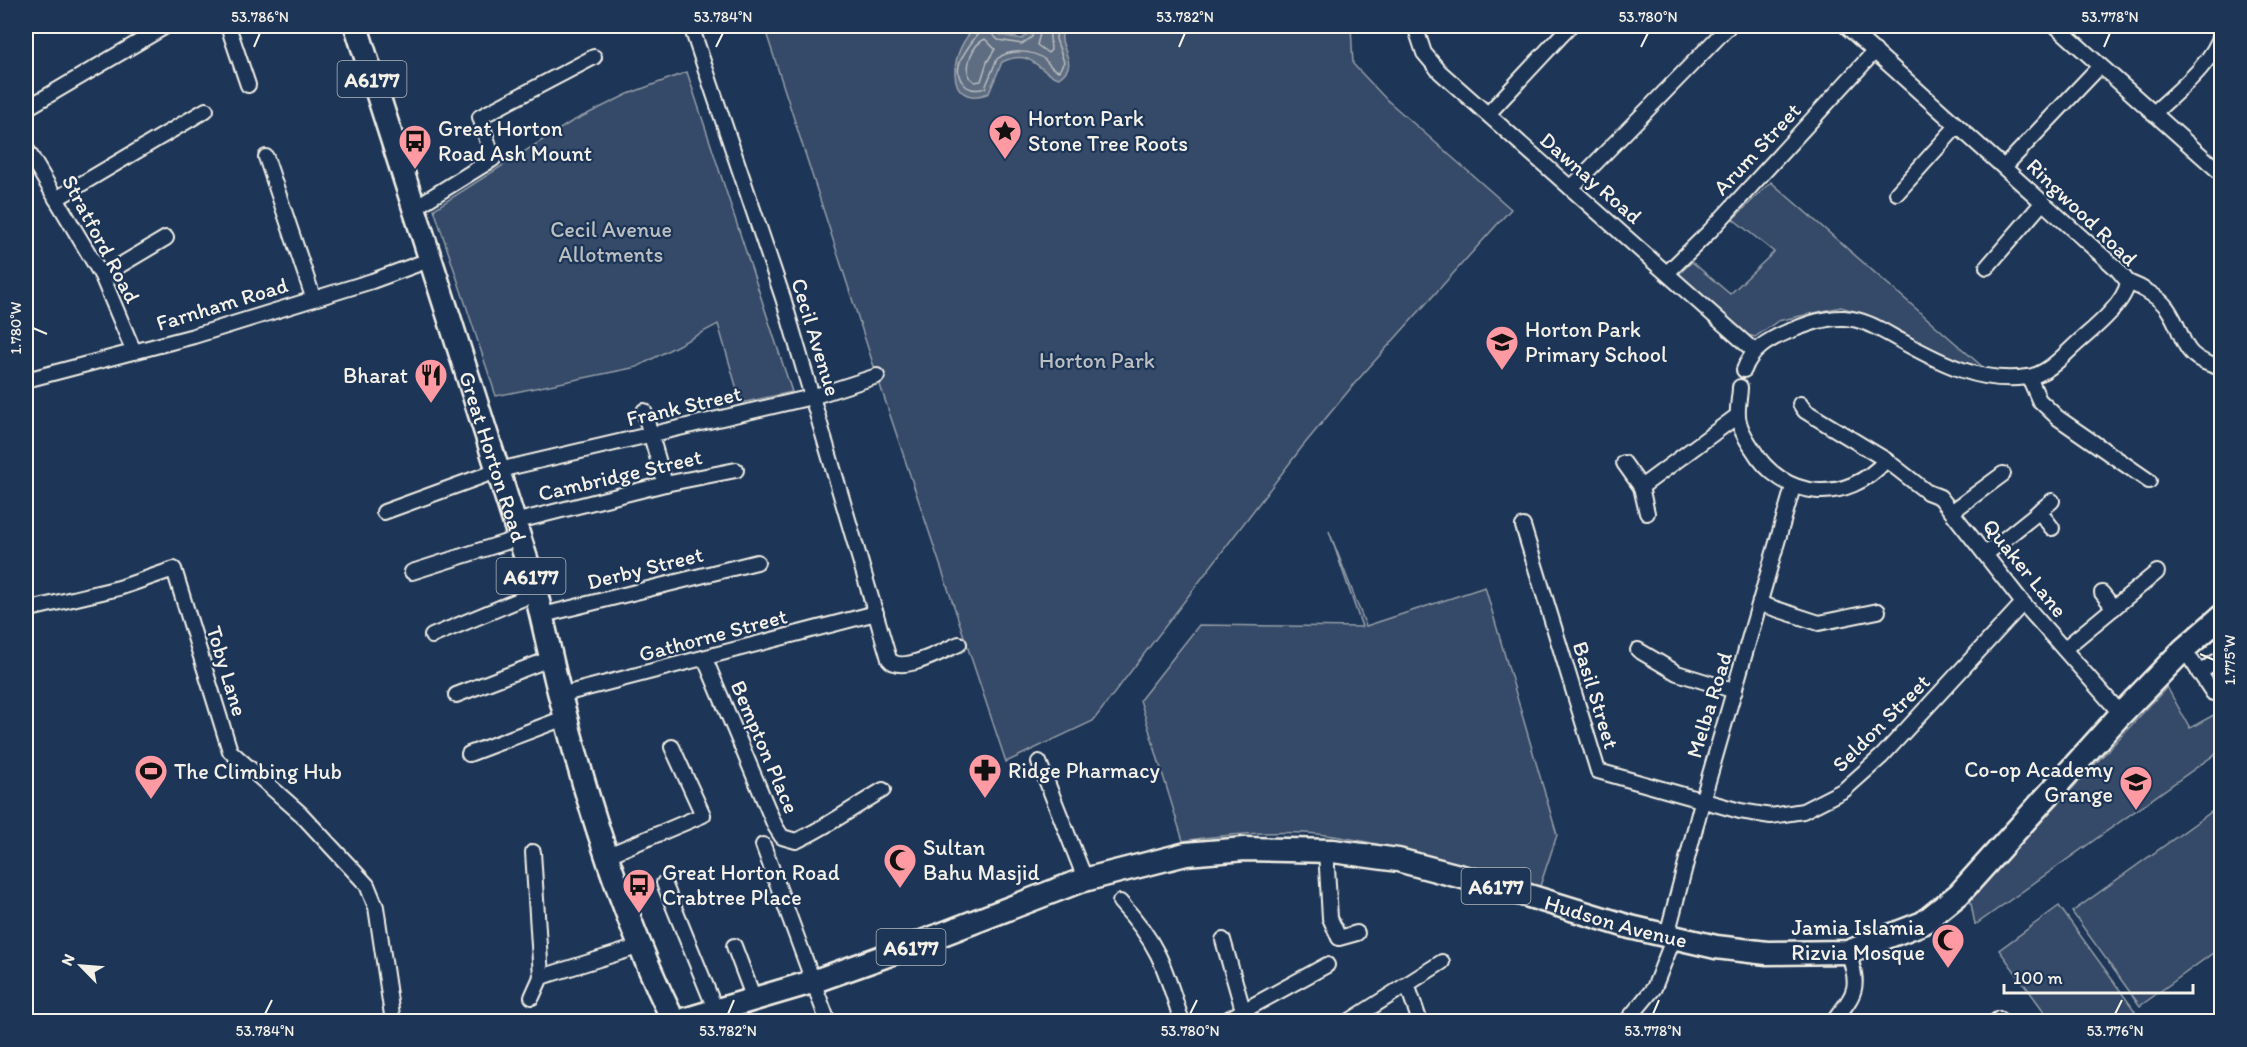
<svg xmlns="http://www.w3.org/2000/svg" width="2247" height="1047" viewBox="0 0 2247 1047" font-family="Itim,sans-serif">
	<style>
		.green { fill: #354a67; stroke: #949ea8; stroke-width: 1.5 }
		.water { fill: #5e6d82; stroke: #9aa2ab; stroke-width: 1.5 }
		.lines { fill: none; stroke-linecap: round; stroke-linejoin: round }
		.shore { stroke: #b8bcbf; stroke-width: 1.5 }
		.minor-casing { stroke: #f4f1e8; stroke-width: 18 }
		.primary-casing { stroke: #f4f1e8; stroke-width: 27 }
		.minor { stroke: #1d3557; stroke-width: 14 }
		.primary { stroke: #1d3557; stroke-width: 22 }
		.ticks { fill: none; stroke: #f4f1e8; stroke-width: 2 }
		.labels { text-anchor: middle; dominant-baseline: central; stroke-width: 4.5; stroke-linejoin: round; paint-order: stroke }
		.shield { fill: #1d3557; stroke: #b4b9bc; stroke-width: 1.5 }
		.shield-label { font-size: 21px; font-weight: bold; fill: #f4f1e8 }
		.poi-label { font-size: 22px; fill: #f4f1e8; stroke: #1d3557; text-anchor: start }
		.street-label { font-size: 22px; fill: #f4f1e8; stroke: #1d3557 }
		.park-label { font-size: 22px; fill: #bbbfc1; stroke: #1d3557 }
		.neatline { fill: none; stroke: #f4f1e8; stroke-width: 2 }
		.ticks-label { font-size: 15px; text-anchor: middle; fill: #f4f1e8 }
	</style>
	<rect width="100%" height="100%" fill="#1d3557"/>
	<filter id="ink" filterUnits="userSpaceOnUse"><feTurbulence type="fractalNoise" baseFrequency=".0167" numOctaves="2"/><feDisplacementMap in="SourceGraphic" scale="12" xChannelSelector="R" yChannelSelector="G"/><feConvolveMatrix kernelMatrix="1 2 1 2 8 2 1 2 1" color-interpolation-filters="sRGB"/></filter>
	<g filter="url(#ink)">
		<g class="green">
			<polygon points="764,26 1351,26 1353,64 1387,100 1511,209 1355,383 1302,447 1093,721 1006,762 877,376"/>
			<polygon points="687,72 792,392 741,403 718,324 637,367 496,396 434,209 571,122 628,94"/>
			<polygon points="1771,182 1984,368 1946,357 1876,318 1841,307 1778,321 1755,337 1744,334 1679,274 1692,262 1730,294 1774,252 1733,219"/>
			<path d="M1329,531L1366,626L1485,587L1557,835L1539,889C1471,869 1404,847 1334,836C1287,829 1230,834 1183,841L1140,700L1199,625L1362,627Z"/>
			<polygon points="2167,687 2190,728 2221,711 2221,750 1975,925 1970,898"/>
			<polygon points="2221,805 2221,947 2140,1006 2072,912"/>
			<polygon points="2059,906 2135,1011 2120,1021 2051,1021 1999,950"/>
		</g>
		<path class="water" d="M978,26L993,28L1001,35L1022,39L1027,34L1028,26H1062C1063,30 1061,35 1062,40C1065,56 1077,65 1059,78C1037,74 1035,47 1002,62L989,93C942,111 949,46 978,26Z"/>
		<g class="lines">
			<g class="shore">
				<path d="M1034,26L1032,37L1022,44L998,40L986,28H982C973,43 944,69 967,87C973,91 979,90 985,88L997,59C1009,49 1032,50 1044,59C1050,64 1051,70 1059,71L1064,62L1056,39L1057,26"/>
				<polyline points="1042,26 1037,45 1048,53 1051,50 1049,26"/>
				<path d="M985,39L995,49L987,62L981,81L975,82L969,77C966,63 972,45 985,39Z"/>
			</g>
			<defs>
				<g id="minor">
					<polyline points="228,26 248,85"/>
					<path d="M691,26L783,298L889,659C901,675 944,650 959,644"/>
					<polyline points="1415,26 1424,53 1440,72 1754,351"/>
					<polyline points="2056,26 2222,174"/>
					<polyline points="32,105 166,26"/>
					<polyline points="1488,114 1570,26"/>
					<path d="M2153,114C2177,91 2212,65 2222,32"/>
					<polyline points="26,148 102,276 134,352"/>
					<polyline points="266,157 313,297"/>
					<polyline points="2004,167 2100,66"/>
					<polyline points="1571,188 1729,26"/>
					<polyline points="1897,193 1957,126"/>
					<polyline points="56,199 206,110"/>
					<polyline points="414,208 493,159 480,117 594,57"/>
					<polyline points="1987,267 2043,202"/>
					<polyline points="1667,273 1710,231 1875,51"/>
					<polyline points="102,276 166,238"/>
					<path d="M2128,282C2141,287 2159,297 2167,308C2188,338 2177,357 2222,368"/>
					<path d="M1744,370C1751,350 1768,340 1787,332C1805,325 1824,317 1844,318C1866,319 1884,332 1903,342C1941,363 1982,384 2027,377C2049,375 2067,351 2083,338C2098,325 2125,302 2128,282L2117,269L1846,26"/>
					<polyline points="2029,377 2039,400 2058,418 2149,481"/>
					<polyline points="26,380 194,336 372,281 429,260"/>
					<path d="M1740,387C1740,396 1737,406 1738,415C1738,426 1746,439 1752,448C1783,501 1847,505 1886,460L1927,492L1940,497L2023,603L2121,714"/>
					<polyline points="1800,404 1805,411 1886,460"/>
					<polyline points="644,411 665,484"/>
					<polyline points="1624,463 1641,487 1737,416"/>
					<polyline points="1641,487 1647,513"/>
					<polyline points="1953,511 2003,474"/>
					<polyline points="2039,511 2052,528"/>
					<polyline points="384,512 499,470 812,397 877,376"/>
					<polyline points="514,522 665,484 736,470"/>
					<polyline points="1523,526 1598,771 1740,811 1771,816 1803,811 1844,790 1882,756 2023,603"/>
					<polyline points="1986,554 2052,501"/>
					<polyline points="412,572 519,538"/>
					<polyline points="2102,593 2114,608"/>
					<polyline points="1761,604 1819,623 1878,611"/>
					<polyline points="26,610 119,588 174,569 230,751 300,813 367,885 376,907 393,1022"/>
					<polyline points="543,615 757,562"/>
					<polyline points="432,636 536,593"/>
					<polyline points="2064,649 2157,572"/>
					<polyline points="2184,649 2213,693"/>
					<polyline points="1638,650 1677,673 1735,691"/>
					<path d="M705,659L775,826L782,837L796,841C827,827 854,807 883,790"/>
					<polyline points="2199,673 2217,661"/>
					<polyline points="456,695 552,658"/>
					<polyline points="560,695 876,613"/>
					<polyline points="469,754 567,717"/>
					<polyline points="1039,762 1086,881"/>
					<polyline points="763,845 828,1022"/>
					<polyline points="1326,851 1330,918 1339,938 1357,933"/>
					<polyline points="533,852 541,977"/>
					<polyline points="606,856 703,815 672,747"/>
					<polyline points="664,883 716,1011"/>
					<path d="M1120,902C1159,944 1165,968 1182,1022"/>
					<polyline points="1667,935 1702,802 1793,487"/>
					<polyline points="1223,940 1243,1010"/>
					<polyline points="734,946 754,999"/>
					<polyline points="1407,984 1420,1022"/>
					<polyline points="532,997 541,977 641,946"/>
					<polyline points="1223,1022 1327,965"/>
					<polyline points="1348,1022 1442,962"/>
					<polyline points="1626,1022 1654,988 1674,937"/>
					<path d="M1833,1022C1855,993 1861,989 1848,952"/>
					<polyline points="1995,1022 1999,1019"/>
				</g>
				<g id="primary">
					<path id="s1" d="M356,26L530,571C542,612 549,653 560,695C588,807 623,918 674,1022"/>
					<path id="s2" d="M677,1022L812,982L888,955L1080,881L1186,854L1245,849L1333,851L1398,860L1493,885L1630,927L1716,947L1767,953L1848,952L1923,923L1959,894L2121,714L2184,649L2222,616"/>
				</g>
			</defs>
			<use href="#minor" class="minor-casing"/>
			<use href="#primary" class="primary-casing"/>
			<use href="#minor" class="minor"/>
			<use href="#primary" class="primary"/>
		</g>
	</g>
	<path class="ticks" d="M254,47L260,33M716,47L723,33M1179,47L1185,33M1641,47L1648,33M2104,47L2110,33M33,328L47,334M2200,654L2214,660M265,1014L272,1000M728,1014L734,1000M1190,1014L1197,1000M1653,1014L1659,1000M2115,1014L2122,1000"/>
	<defs>
		<symbol id="sight-pin" viewBox="-11 -11 22 30"><path d="M0 17L-7.5 6A9.5 9.5 0 1 1 7.5 6Z" fill="#ff9aa2" stroke="#1d3557"/><path d="M0-6L1.8-2.2L6-1.7L2.9 1.2L3.7 5.4L0 3.3L-3.7 5.4L-2.9 1.2L-6-1.7L-1.8-2.2Z" fill="#111"/></symbol>
		<symbol id="bus-pin" viewBox="-11 -11 22 30"><path d="M0 17L-7.5 6A9.5 9.5 0 1 1 7.5 6Z" fill="#ff9aa2" stroke="#1d3557"/><path d="M-5-6H5V4H4V6H2V4H-2V6H-4V4H-5ZM-3.5-4V0h7V-4ZM-3.5 1.2v1.5H-2V1.2ZM2 1.2v1.5H3.5V1.2Z" fill="#111"/></symbol>
		<symbol id="school-pin" viewBox="-11 -11 22 30"><path d="M0 17L-7.5 6A9.5 9.5 0 1 1 7.5 6Z" fill="#ff9aa2" stroke="#1d3557"/><path d="M0-5L7-2L0 1L-7-2ZM-4 1L0 2.5L4 1V4Q0 6-4 4Z" fill="#111"/></symbol>
		<symbol id="restaurant-pin" viewBox="-11 -11 22 30"><path d="M0 17L-7.5 6A9.5 9.5 0 1 1 7.5 6Z" fill="#ff9aa2" stroke="#1d3557"/><path d="M-5-6h1v4h1v-4h1v4h1v-4h1v5L-1.5 .5V6h-2V.5L-5-1ZM5-6V6H3V1.5H1.5Q1.5-4 5-6Z" fill="#111"/></symbol>
		<symbol id="pharmacy-pin" viewBox="-11 -11 22 30"><path d="M0 17L-7.5 6A9.5 9.5 0 1 1 7.5 6Z" fill="#ff9aa2" stroke="#1d3557"/><path d="M-2-6h4v4h4v4h-4v4h-4v-4h-4v-4h4Z" fill="#111"/></symbol>
		<symbol id="stadium-pin" viewBox="-11 -11 22 30"><path d="M0 17L-7.5 6A9.5 9.5 0 1 1 7.5 6Z" fill="#ff9aa2" stroke="#1d3557"/><path d="M0-5a6.5 5 0 1 0 0 10a6.5 5 0 1 0 0-10ZM-3.5-1.8h7v3.6h-7Z" fill="#111"/></symbol>
		<symbol id="mosque-pin" viewBox="-11 -11 22 30"><path d="M0 17L-7.5 6A9.5 9.5 0 1 1 7.5 6Z" fill="#ff9aa2" stroke="#1d3557"/><path d="M3.5-4.9A6 6 0 1 0 3.5 4.9A5 5 0 1 1 3.5-4.9Z" fill="#111"/></symbol>
	</defs>
	<g fill-rule="evenodd">
		<use href="#sight-pin" x="986" y="112" width="38" height="52"/>
		<use href="#bus-pin" x="396" y="122" width="38" height="52"/>
		<use href="#school-pin" x="1483" y="323" width="38" height="52"/>
		<use href="#restaurant-pin" x="412" y="356" width="38" height="52"/>
		<use href="#pharmacy-pin" x="966" y="751" width="38" height="52"/>
		<use href="#stadium-pin" x="132" y="752" width="38" height="52"/>
		<use href="#school-pin" x="2117" y="763" width="38" height="52"/>
		<use href="#mosque-pin" x="881" y="841" width="38" height="52"/>
		<use href="#bus-pin" x="620" y="866" width="38" height="52"/>
		<use href="#mosque-pin" x="1929" y="921" width="38" height="52"/>
	</g>
	<g class="labels">
		<g class="shield">
			<rect x="337.5" y="61" width="69" height="36" rx="4.5"/>
			<rect x="496.5" y="558" width="69" height="36" rx="4.5"/>
			<rect x="1461.5" y="868" width="69" height="36" rx="4.5"/>
			<rect x="876.5" y="929" width="69" height="36" rx="4.5"/>
		</g>
		<g class="shield-label">
			<text x="372" y="79">A6177</text>
			<text x="531" y="576">A6177</text>
			<text x="1496" y="886">A6177</text>
			<text x="911" y="947">A6177</text>
		</g>
		<g class="poi-label">
			<text x="1028" y="118">Horton Park<tspan x="1028" dy="25">Stone Tree Roots</tspan></text>
			<text x="438" y="128">Great Horton<tspan x="438" dy="25">Road Ash Mount</tspan></text>
			<text x="1525" y="329">Horton Park<tspan x="1525" dy="25">Primary School</tspan></text>
			<text x="408" y="375" text-anchor="end">Bharat</text>
			<text x="2113" y="769" text-anchor="end">Co-op Academy<tspan x="2113" dy="25">Grange</tspan></text>
			<text x="1008" y="770">Ridge Pharmacy</text>
			<text x="174" y="771">The Climbing Hub</text>
			<text x="923" y="847">Sultan<tspan x="923" dy="25">Bahu Masjid</tspan></text>
			<text x="662" y="872">Great Horton Road<tspan x="662" dy="25">Crabtree Place</tspan></text>
			<text x="1925" y="927" text-anchor="end">Jamia Islamia<tspan x="1925" dy="25">Rizvia Mosque</tspan></text>
		</g>
		<g class="street-label">
			<text transform="translate(1757 149) rotate(-47)">Arum Street</text>
			<text transform="translate(1591 178) rotate(41)">Dawnay Road</text>
			<text transform="translate(2082 212) rotate(44)">Ringwood Road</text>
			<text transform="translate(101 239) rotate(62)">Stratford Road</text>
			<text transform="translate(222 304) rotate(-17)">Farnham Road</text>
			<text transform="translate(816 337) rotate(73)">Cecil Avenue</text>
			<text transform="translate(684 406) rotate(-13)">Frank Street</text>
			<text stroke="none"><textPath href="#s1" startOffset="452">Great Horton Road</textPath></text>
			<text transform="translate(620 475) rotate(-13)">Cambridge Street</text>
			<text transform="translate(645 568) rotate(-14)">Derby Street</text>
			<text transform="translate(2025 568) rotate(51)">Quaker Lane</text>
			<text transform="translate(713 635) rotate(-15)">Gathorne Street</text>
			<text transform="translate(227 671) rotate(73)">Toby Lane</text>
			<text transform="translate(1596 695) rotate(73)">Basil Street</text>
			<text transform="translate(1709 705) rotate(-73)">Melba Road</text>
			<text transform="translate(1881 723) rotate(-45)">Seldon Street</text>
			<text transform="translate(765 747) rotate(67)">Bempton Place</text>
			<text stroke="none"><textPath href="#s2" startOffset="976">Hudson Avenue</textPath></text>
		</g>
		<g class="park-label">
			<text x="611" y="229">Cecil Avenue<tspan x="611" dy="25">Allotments</tspan></text>
			<text x="1097" y="360">Horton Park</text>
		</g>
	</g>
	<rect width="2247" height="1047" fill="none" stroke="#1d3557" stroke-width="66"/>
	<g transform="translate(81 966) rotate(295)" stroke="#1d3557" stroke-width="4.5" paint-order="stroke">
	<path d="M0-4.5L10 22L0 15L-10 22Z" fill="#f4f1e8"/>
	<text y="-9" font-size="16" font-weight="bold" text-anchor="middle" fill="#f4f1e8">N</text>
	</g>
	<path d="M2004 984v9h189v-9" fill="none" stroke="#f4f1e8" stroke-width="3"/>
	<text x="2013" y="984" font-size="18" fill="#f4f1e8" stroke="#1d3557" stroke-width="4.5" paint-order="stroke">100 m</text>
	<rect x="33" y="33" width="2181" height="981" class="neatline"/>
	<g class="ticks-label">
		<text x="260" y="22">53.786°N</text>
		<text x="723" y="22">53.784°N</text>
		<text x="1185" y="22">53.782°N</text>
		<text x="1648" y="22">53.780°N</text>
		<text x="2110" y="22">53.778°N</text>
		<text transform="translate(16 328) rotate(-90)" y="5">1.780°W</text>
		<text transform="translate(2230 660) rotate(-90)" y="5">1.775°W</text>
		<text x="265" y="1036">53.784°N</text>
		<text x="728" y="1036">53.782°N</text>
		<text x="1190" y="1036">53.780°N</text>
		<text x="1653" y="1036">53.778°N</text>
		<text x="2115" y="1036">53.776°N</text>
	</g>
</svg>
